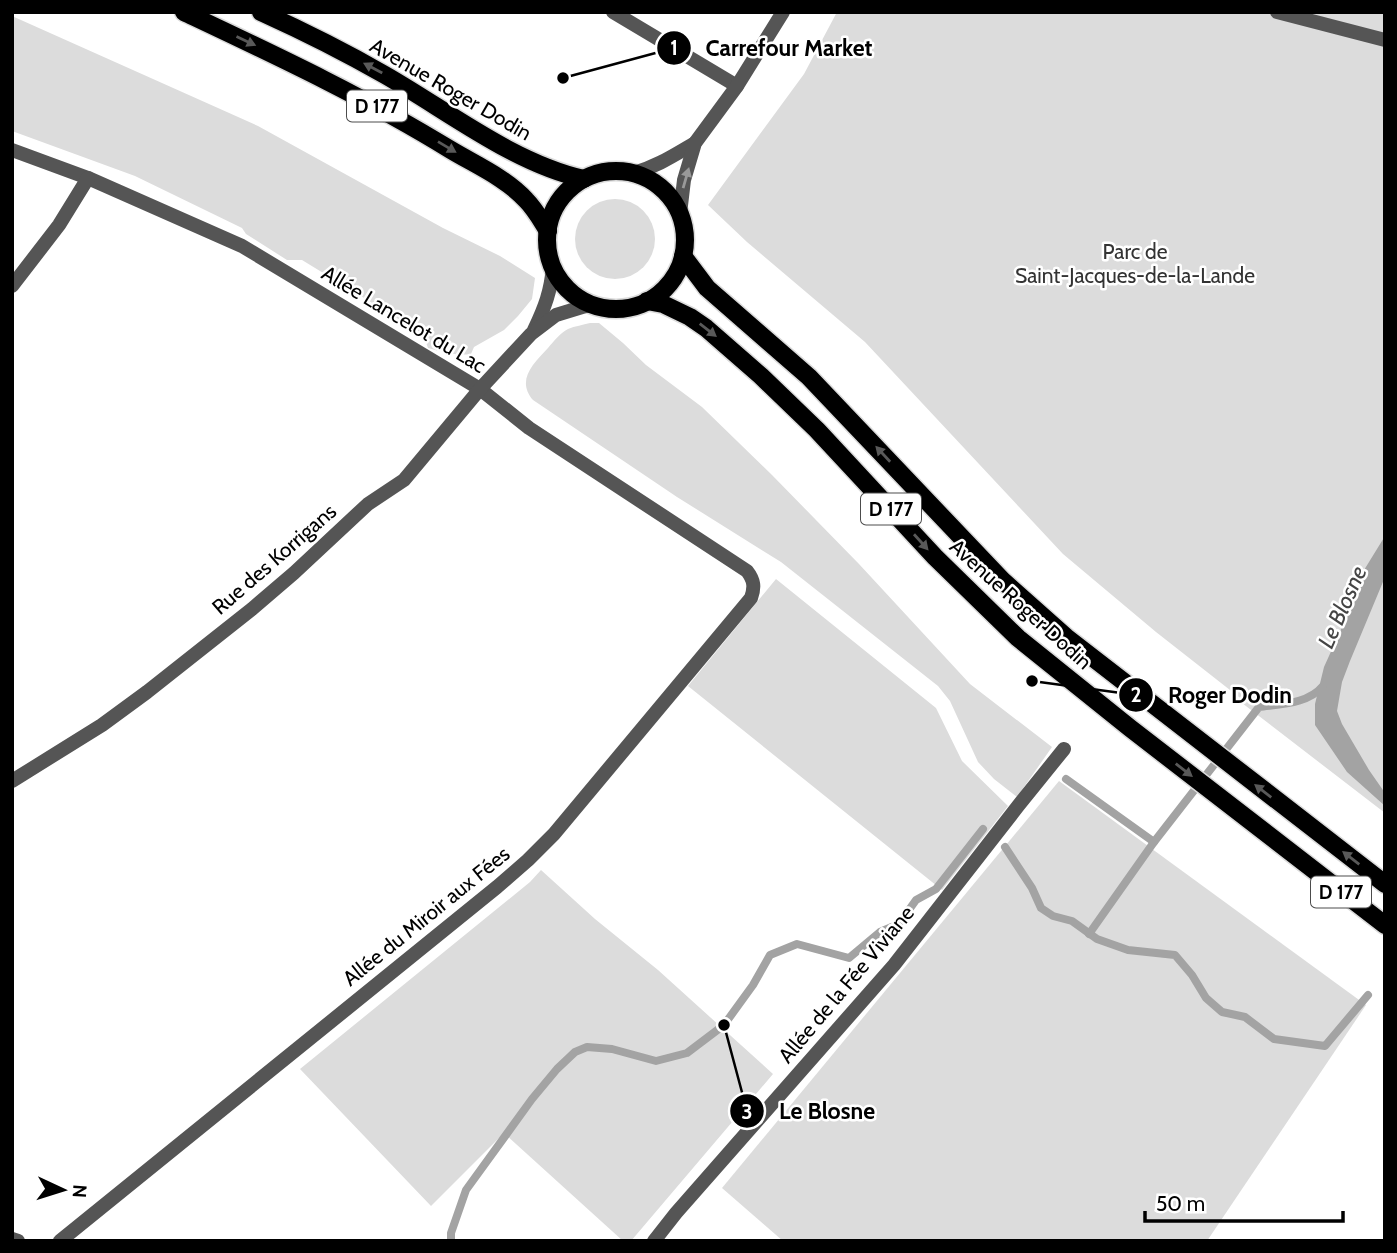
<svg xmlns="http://www.w3.org/2000/svg" width="1397" height="1253" viewBox="0 0 1397 1253" font-family="Cabin,sans-serif">
	<style>
		.green { fill: #dcdcdc }
		.water { fill: #a3a3a3 }
		.lines { fill: none; stroke-linecap: round; stroke-linejoin: round }
		.stream { stroke: #a3a3a3; stroke-width: 8 }
		.primary-casing { stroke: #dbdbdb; stroke-width: 21 }
		.minor { stroke: #555; stroke-width: 14 }
		.primary { stroke: #000; stroke-width: 18 }
		.oneway { fill: #595959 }
		.oneway2 { fill: #999 }
		.labels { text-anchor: middle; dominant-baseline: central; stroke-width: 5; stroke-linejoin: round; paint-order: stroke }
		.shield { fill: #fff; stroke: #4c4c4c; stroke-width: 2 }
		.shield-label { font-size: 19px; font-weight: bold; fill: #000 }
		.street-label { font-size: 21px; fill: #000; stroke: #fff }
		.park-label { font-size: 21px; fill: #333; stroke: #fff }
		.water-label { font-size: 23px; font-style: italic; fill: #444; stroke: #fff }
		.leader { fill: none; stroke: #000; stroke-width: 2.5 }
		.callout-dot { fill: #000; stroke: #fff; stroke-width: 2.5 }
		.mark-label { font-size: 21px; text-anchor: middle; font-weight: bold; fill: #fff }
		.callout-label { font-size: 23px; text-anchor: middle; font-weight: bold; fill: #000; stroke: #fff; stroke-width: 5; stroke-linejoin: round; paint-order: stroke }
	</style>
	<rect width="100%" height="100%" fill="#fff"/>
	<g class="green">
		<polygon points="837,12 1385,12 1385,813 1242,703 1244,701 1156,632 1063,554 865,342 747,242 708,205 804,74"/>
		<path d="M12,16L258,126L443,228L500,256L535,278L532,299L518,316L504,330L474,347L471,354C456,356 443,352 428,348L423,334L302,260H287L246,234L242,228L135,176L12,131Z"/>
		<circle cx="615" cy="239" r="40"/>
		<path d="M590,323H599L623,343L646,365L702,407L772,475L859,564L970,684L1052,747L1017,797L994,779L978,762L950,701L938,686L781,562L677,497L533,400C516,380 533,364 548,348C554,341 560,333 568,329C575,326 583,325 590,323Z"/>
		<polygon points="776,579 936,708 962,761 1008,806 942,890 688,686"/>
		<polygon points="1059,781 1366,1005 1207,1241 783,1241 722,1188"/>
		<polygon points="541,870 595,919 658,970 773,1074 631,1241 623,1241 504,1133 431,1206 300,1069 530,882"/>
	</g>
	<polygon class="water" points="1385,536 1385,577 1350,661 1342,682 1337,711 1342,724 1369,770 1385,793 1385,806 1347,772 1315,725 1315,704 1324,667 1347,616 1361,575"/>
	<g class="lines">
		<g class="stream">
			<polyline points="1066,779 1154,842"/>
			<polyline points="1005,847 1032,888 1041,908 1053,916 1072,921 1097,939 1128,950 1175,955 1192,975 1206,998 1222,1012 1245,1017 1274,1039 1325,1046 1368,995"/>
			<path d="M1089,934L1154,842L1259,707C1281,704 1308,704 1323,686"/>
			<polyline points="451,1241 451,1233 466,1190 532,1099 557,1069 575,1052 587,1047 612,1049 656,1061 687,1053 724,1025 753,985 770,955 797,944 849,958 880,932 894,926 901,921 916,900 936,889 983,829"/>
		</g>
		<defs>
			<g id="primary">
				<path d="M184,12C275,55 365,97 451,150C476,165 506,178 526,200C535,209 541,220 548,231"/>
				<path d="M261,12C303,31 345,52 385,75C448,111 513,163 584,179"/>
				<circle cx="616" cy="240" r="69"/>
				<polyline points="683,256 707,288 809,377 1002,580 1066,637 1385,884"/>
				<polyline points="647,301 663,304 690,317 706,328 761,376 817,430 935,557 1018,638 1130,728 1385,925"/>
			</g>
		</defs>
		<use href="#primary" class="primary-casing"/>
		<g class="minor">
			<polyline points="613,12 737,86"/>
			<polyline points="1277,12 1385,40"/>
			<path d="M12,150L88,178L242,246L480,389L529,428L747,571C754,580 755,587 751,598L554,834L528,860L497,887L60,1241"/>
			<path d="M634,173C658,166 674,155 695,143"/>
			<polyline points="680,214 684,180 695,143 737,86 783,12"/>
			<polyline points="12,286 59,225 88,178"/>
			<path d="M534,330C545,307 551,291 553,266"/>
			<polyline points="12,781 102,725 147,692 252,609 294,573 368,504 404,480 480,389 531,334 556,315 592,304"/>
			<polyline points="12,1239 18,1241"/>
			<polyline points="654,1241 676,1213 894,965 1018,806 1064,749"/>
		</g>
		<use href="#primary" class="primary"/>
	</g>
	<defs><path id="oneway-solid" d="M-6-.8H1V-3.2L6.5 0L1 3.2V.8H-6Z" transform="scale(1.75)"/></defs>
	<g class="oneway">
		<use href="#oneway-solid" transform="translate(246 41) rotate(25)"/>
		<use href="#oneway-solid" transform="translate(373 68) rotate(-152)"/>
		<use href="#oneway-solid" transform="translate(447 147) rotate(31)"/>
		<use href="#oneway-solid" transform="translate(708 330) rotate(38)"/>
		<use href="#oneway-solid" transform="translate(883 454) rotate(-133)"/>
		<use href="#oneway-solid" transform="translate(921 542) rotate(48)"/>
		<use href="#oneway-solid" transform="translate(1184 770) rotate(38)"/>
		<use href="#oneway-solid" transform="translate(1263 791) rotate(-142)"/>
		<use href="#oneway-solid" transform="translate(1351 858) rotate(-142)"/>
	</g>
	<use class="oneway2" href="#oneway-solid" transform="translate(686 178) rotate(-74)"/>
	<g class="labels">
		<g class="shield">
			<rect x="347" y="90.5" width="60" height="31" rx="5"/>
			<rect x="861" y="493.5" width="60" height="31" rx="5"/>
			<rect x="1311" y="876.5" width="60" height="31" rx="5"/>
		</g>
		<g class="shield-label">
			<text x="377" y="106">D 177</text>
			<text x="891" y="509">D 177</text>
			<text x="1341" y="892">D 177</text>
		</g>
		<g class="street-label">
			<text transform="translate(451 89) rotate(30)">Avenue Roger Dodin</text>
			<text transform="translate(404 319) rotate(31)">Allée Lancelot du Lac</text>
			<text transform="translate(274 559) rotate(-41)">Rue des Korrigans</text>
			<text transform="translate(1021 604) rotate(42)">Avenue Roger Dodin</text>
			<text transform="translate(426 916) rotate(-39)">Allée du Miroir aux Fées</text>
			<text transform="translate(846 984) rotate(-50)">Allée de la Fée Viviane</text>
		</g>
		<g class="park-label">
			<text x="1135" y="251">Parc de<tspan x="1135" dy="24">Saint-Jacques-de-la-Lande</tspan></text>
		</g>
		<g class="water-label">
			<text transform="translate(1342 607) rotate(-66)">Le Blosne</text>
		</g>
	</g>
	<path class="leader" d="M563 78L674 48M1032 681L1136 695M724 1025L747 1111"/>
	<g class="callout-dot">
		<circle cx="563" cy="78" r="7"/>
		<circle cx="1032" cy="681" r="7"/>
		<circle cx="724" cy="1025" r="7"/>
		<circle cx="674" cy="48" r="18"/>
		<circle cx="1136" cy="695" r="18"/>
		<circle cx="747" cy="1111" r="18"/>
	</g>
	<g class="mark-label">
		<text x="674" y="55">1</text>
		<text x="1136" y="702">2</text>
		<text x="747" y="1119">3</text>
	</g>
	<g class="callout-label">
		<text x="789" y="56">Carrefour Market</text>
		<text x="1230" y="703">Roger Dodin</text>
		<text x="827" y="1119">Le Blosne</text>
	</g>
	<rect width="1397" height="1253" fill="none" stroke="#000000" stroke-width="28"/>
	<g transform="translate(63 1190) rotate(94)" stroke="#ffffff" stroke-width="5" paint-order="stroke">
	<path d="M0-5L12 26L0 18L-12 26Z" fill="#000000"/>
	<text y="-10" font-size="19" font-weight="bold" text-anchor="middle" fill="#000000">N</text>
	</g>
	<path d="M1145 1211v10h198v-10" fill="none" stroke="#000000" stroke-width="3.5"/>
	<text x="1156" y="1211" font-size="21" fill="#000000" stroke="#ffffff" stroke-width="5" paint-order="stroke">50 m</text>
</svg>
